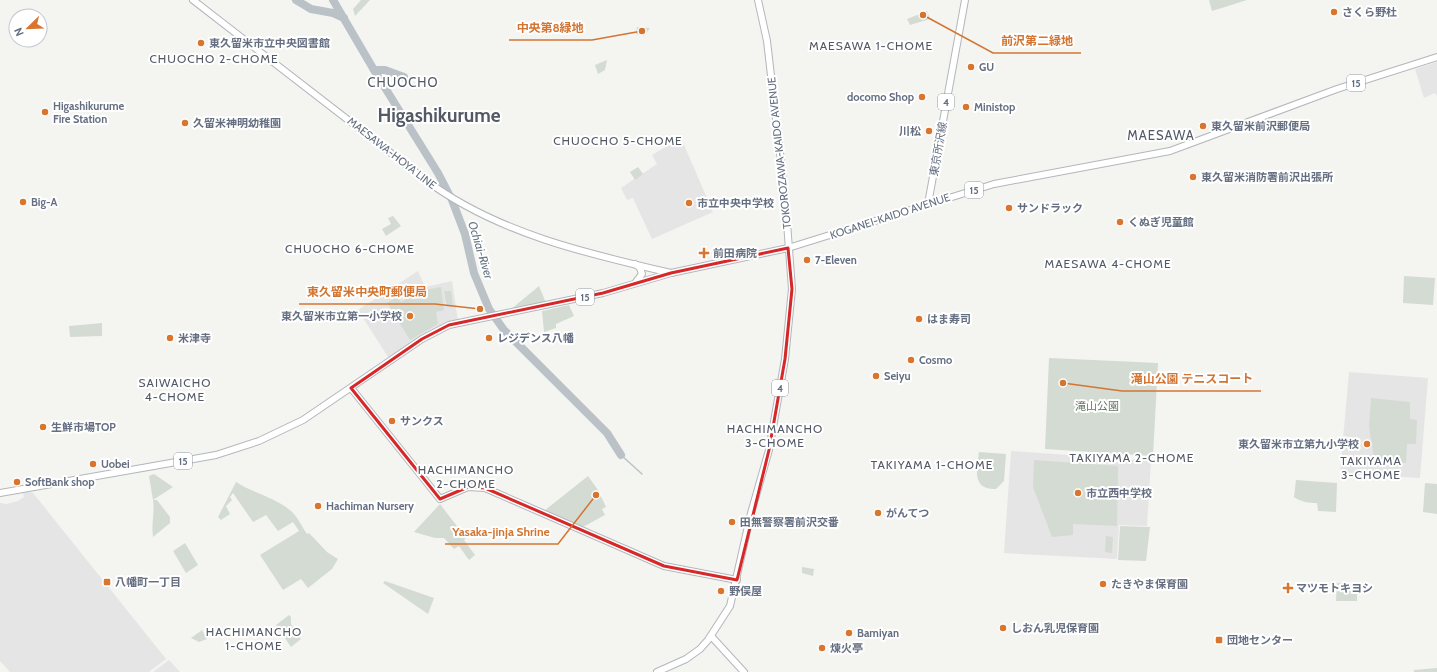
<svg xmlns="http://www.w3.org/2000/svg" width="1437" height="672" viewBox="0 0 1437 672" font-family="Cabin,'Noto Sans JP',sans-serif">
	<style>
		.built { fill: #e5e5e5 }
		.green { fill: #d4dbd3 }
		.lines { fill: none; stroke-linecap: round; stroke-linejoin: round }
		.stream { stroke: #bac2c8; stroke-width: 1.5 }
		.river { stroke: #bac2c8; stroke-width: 8 }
		.secondary-casing { stroke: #b3b6bb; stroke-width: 8 }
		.primary-casing { stroke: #b3b6bb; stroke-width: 8 }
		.secondary { stroke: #fff; stroke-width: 6 }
		.primary { stroke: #fff; stroke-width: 6 }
		.marked { fill: none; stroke: #d62828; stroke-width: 3; stroke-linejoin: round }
		.poi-dot { fill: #d9752d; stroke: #fff; stroke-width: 1.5 }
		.labels { text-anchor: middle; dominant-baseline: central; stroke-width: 4; stroke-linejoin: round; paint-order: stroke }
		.shield { fill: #fff; stroke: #939aa7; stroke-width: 1 }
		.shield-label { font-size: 10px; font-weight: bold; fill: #656f81 }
		.poi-label { font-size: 11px; font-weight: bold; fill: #656f81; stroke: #fff; text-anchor: start }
		.street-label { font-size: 11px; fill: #656f81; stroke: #fff }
		.park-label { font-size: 11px; fill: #647864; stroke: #fff }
		.neighbourhood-label { font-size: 12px; letter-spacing: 1px; fill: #535a66; stroke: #fff }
		.water-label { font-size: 12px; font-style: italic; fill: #667785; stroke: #fff }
		.quarter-label { font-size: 13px; letter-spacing: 1px; fill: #535a66; stroke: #fff }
		.town-label { font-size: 19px; font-weight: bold; fill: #535a66; stroke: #fff }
		.leader { fill: none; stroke: #d37531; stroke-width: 1.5 }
		.callout-dot { fill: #d37531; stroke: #fff; stroke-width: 1.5 }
		.callout-label { font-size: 12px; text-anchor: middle; font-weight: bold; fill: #d37531; stroke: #fff; stroke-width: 4; stroke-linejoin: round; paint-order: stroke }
	</style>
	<rect width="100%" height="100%" fill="#f4f5f1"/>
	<g class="built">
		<polygon points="1437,62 1437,96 1435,93 1424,98 1415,69"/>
		<polygon points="681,138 713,212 652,239 633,198 627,200 621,188 657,164 652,155"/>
		<polygon points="418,271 425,287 452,281 458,321 390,360 358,310"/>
		<polygon points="1349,372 1428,378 1420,478 1340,473"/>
		<polygon points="1011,451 1151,461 1147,526 1119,525 1117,559 1004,553"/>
		<polygon points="28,492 33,493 166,659 150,671 150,672 10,672 0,661 0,503 7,504 18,501 24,497 23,493"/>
		<polygon points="169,660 180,672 153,672"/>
	</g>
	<g class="green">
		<polygon points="361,0 370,0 355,16 353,9"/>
		<polygon points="1209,0 1247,0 1212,11"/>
		<polygon points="927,11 930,19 910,25 907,19"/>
		<polygon points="637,27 650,28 644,36 636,34"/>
		<polygon points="607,60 605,70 598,74 595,65"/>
		<polygon points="638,167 643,174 635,180 630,172"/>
		<polygon points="393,216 401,226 386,236 382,229 391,224 388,218"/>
		<polygon points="1404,276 1435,278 1433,305 1403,303"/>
		<polygon points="539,286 546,303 510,310"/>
		<polygon points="441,287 444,310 436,312 438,324 410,340 387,303 397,297 401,302 419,291"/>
		<polygon points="444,291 451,291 453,306 447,307"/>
		<polygon points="569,305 574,316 556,324 556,328 544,332 542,311"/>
		<polygon points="102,323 102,336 70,337 69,326"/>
		<polygon points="1049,358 1158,363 1153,456 1045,449"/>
		<polygon points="1371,398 1410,402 1410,419 1417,420 1416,444 1407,444 1406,463 1374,458 1369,427"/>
		<path d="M979,452L1006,454L1004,481L996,489C971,490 977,468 979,452Z"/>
		<polygon points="1034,460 1118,466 1117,526 1073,524 1073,535 1052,537 1033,487"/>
		<polygon points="154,474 173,487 153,500 149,476"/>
		<polygon points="588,476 598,490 606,507 602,509 605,515 581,528 544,511"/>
		<path d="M1296,480L1337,483L1336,512L1318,511L1317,503C1309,503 1301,502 1294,497Z"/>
		<path d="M236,482C253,493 276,498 291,511C298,517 302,527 307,534L309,533L327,552L338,559L332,569L308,588L301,579L283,590L260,555L299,531L293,522L278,531L266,515L253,522L233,493L230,497L232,500L226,506L230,514L221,520L218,517Z"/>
		<polygon points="1425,483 1437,484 1437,514 1423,512"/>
		<path d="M153,500H157L170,517V523L153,537C151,523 155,514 153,500Z"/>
		<polygon points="440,504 466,538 464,540 475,555 469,560 459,546 454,549 444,538 435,538 414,532"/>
		<polygon points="1120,526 1150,527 1146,561 1118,560"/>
		<polygon points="1106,536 1113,537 1112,553 1105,552"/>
		<polygon points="185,543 198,565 186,573 173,551"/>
		<polygon points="802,567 814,569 813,576 802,573"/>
		<polygon points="385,581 434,598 428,614 383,583"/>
		<polygon points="1337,583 1357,584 1357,601 1336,601"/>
		<polygon points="289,615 291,617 291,624 301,639 291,647 276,625"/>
		<polygon points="202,630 207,639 199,642 191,638"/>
		<polygon points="1437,668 1437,672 1414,672 1414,670"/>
	</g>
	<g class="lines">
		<polyline class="stream" points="621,455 642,474"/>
		<g class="river">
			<polyline points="296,0 311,9 333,13 344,18"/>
			<polyline points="333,0 374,70 385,70 404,77"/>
			<polyline points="374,70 438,173 452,200 465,234 474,273 489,309 504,330 607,433 621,455"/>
		</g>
		<defs>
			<g id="secondary">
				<path d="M193,0L427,181C497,233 588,254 671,273"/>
				<polyline points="351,388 440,499 468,487 485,488 664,566 737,580"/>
				<polyline points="711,636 744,672"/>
			</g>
			<g id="primary">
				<polyline points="928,204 965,0"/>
				<polyline points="635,264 640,268 642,274 636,282"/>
				<polyline points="0,493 216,455 259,441 303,420 422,339 449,325 603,293 671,273 788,248 994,184 1170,151 1337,89 1437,57"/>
				<polyline points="657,672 686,659 700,649 708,640 730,606 751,513 769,450 785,359 792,289 785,196 767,41 758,0"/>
			</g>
		</defs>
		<use href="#secondary" class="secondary-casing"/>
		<use href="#primary" class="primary-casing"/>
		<use href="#secondary" class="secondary"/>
		<use href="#primary" class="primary"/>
	</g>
	<path class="marked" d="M788,248L792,289L785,359L769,450L737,580L664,566L485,488L468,487L440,499L351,388L422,339L449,325L603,293L671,273Z"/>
	<g class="poi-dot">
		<circle cx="1334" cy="12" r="4"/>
		<circle cx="201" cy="43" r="4"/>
		<circle cx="971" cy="67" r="4"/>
		<circle cx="922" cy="97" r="4"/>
		<circle cx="966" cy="107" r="4"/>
		<circle cx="45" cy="112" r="4"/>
		<circle cx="185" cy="123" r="4"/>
		<circle cx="1203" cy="126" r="4"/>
		<circle cx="929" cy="131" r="4"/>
		<circle cx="1193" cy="177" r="4"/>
		<circle cx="23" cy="202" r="4"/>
		<circle cx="689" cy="203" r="4"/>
		<circle cx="1009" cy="208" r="4"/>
		<circle cx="1120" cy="222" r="4"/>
		<path d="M702 247h4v4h4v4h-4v4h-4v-4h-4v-4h4z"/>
		<circle cx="807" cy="260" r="4"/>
		<circle cx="410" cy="316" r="4"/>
		<circle cx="919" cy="319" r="4"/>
		<circle cx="170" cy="338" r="4"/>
		<circle cx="489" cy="338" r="4"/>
		<circle cx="911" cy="360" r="4"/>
		<circle cx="876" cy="376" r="4"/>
		<circle cx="392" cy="421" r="4"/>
		<circle cx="43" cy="427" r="4"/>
		<circle cx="1367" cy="444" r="4"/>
		<circle cx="93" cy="464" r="4"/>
		<circle cx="17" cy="482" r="4"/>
		<circle cx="1078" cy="493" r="4"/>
		<circle cx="318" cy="506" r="4"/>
		<circle cx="878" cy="513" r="4"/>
		<circle cx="732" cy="522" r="4"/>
		<rect x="103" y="578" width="8" height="8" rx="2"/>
		<circle cx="1103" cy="584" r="4"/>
		<path d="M1286 582h4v4h4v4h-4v4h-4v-4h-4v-4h4z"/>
		<circle cx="721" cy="591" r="4"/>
		<circle cx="1003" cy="628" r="4"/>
		<circle cx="849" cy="633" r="4"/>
		<rect x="1215" y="636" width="8" height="8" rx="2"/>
		<circle cx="822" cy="648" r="4"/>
	</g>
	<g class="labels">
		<g class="shield">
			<rect x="1347" y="75" width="18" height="16" rx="3"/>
			<rect x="938" y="94" width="16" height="16" rx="3"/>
			<rect x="965" y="182" width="18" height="16" rx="3"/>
			<rect x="576" y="289" width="18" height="16" rx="3"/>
			<rect x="772" y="380" width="16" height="16" rx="3"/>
			<rect x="174" y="453" width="18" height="16" rx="3"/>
		</g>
		<g class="shield-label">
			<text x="1356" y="83">15</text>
			<text x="946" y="102">4</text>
			<text x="974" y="190">15</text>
			<text x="585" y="297">15</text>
			<text x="780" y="388">4</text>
			<text x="183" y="461">15</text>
		</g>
		<g class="poi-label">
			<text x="1342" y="12">さくら野杜</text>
			<text x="209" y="43">東久留米市立中央図書館</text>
			<text x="979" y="67">GU</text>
			<text x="914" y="97" text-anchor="end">docomo Shop</text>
			<text x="53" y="106">Higashikurume<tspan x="53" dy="13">Fire Station</tspan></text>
			<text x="974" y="107">Ministop</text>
			<text x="193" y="123">久留米神明幼稚園</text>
			<text x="1211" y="126">東久留米前沢郵便局</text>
			<text x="921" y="131" text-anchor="end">川松</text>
			<text x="1201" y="177">東久留米消防署前沢出張所</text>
			<text x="31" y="202">Big-A</text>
			<text x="697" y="203">市立中央中学校</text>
			<text x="1017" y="208">サンドラック</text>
			<text x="1128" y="222">くぬぎ児童館</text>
			<text x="713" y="253">前田病院</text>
			<text x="815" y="260">7-Eleven</text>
			<text x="402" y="316" text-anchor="end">東久留米市立第一小学校</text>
			<text x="927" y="319">はま寿司</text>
			<text x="178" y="338">米津寺</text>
			<text x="497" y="338">レジデンス八幡</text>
			<text x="919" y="360">Cosmo</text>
			<text x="884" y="376">Seiyu</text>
			<text x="400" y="421">サンクス</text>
			<text x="51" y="427">生鮮市場TOP</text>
			<text x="1359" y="444" text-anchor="end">東久留米市立第九小学校</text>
			<text x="101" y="464">Uobei</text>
			<text x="25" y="482">SoftBank shop</text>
			<text x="1086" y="493">市立西中学校</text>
			<text x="326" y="506">Hachiman Nursery</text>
			<text x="886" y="513">がんてつ</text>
			<text x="740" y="522">田無警察署前沢交番</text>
			<text x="115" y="582">八幡町一丁目</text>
			<text x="1111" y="584">たきやま保育園</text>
			<text x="1296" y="588">マツモトキヨシ</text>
			<text x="729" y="591">野俣屋</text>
			<text x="1011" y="628">しおん乳児保育園</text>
			<text x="857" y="633">Bamiyan</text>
			<text x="1227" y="640">団地センター</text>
			<text x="830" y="648">煉火亭</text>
		</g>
		<g class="street-label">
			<text transform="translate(938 149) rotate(-80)">東京所沢線</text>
			<text transform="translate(392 153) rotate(38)">MAESAWA-HOYA LINE</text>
			<text transform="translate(779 153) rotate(-96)">TOKOROZAWA-KAIDO AVENUE</text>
			<text transform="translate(890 216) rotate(-18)">KOGANEI-KAIDO AVENUE</text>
		</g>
		<g class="park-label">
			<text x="1097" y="406">滝山公園</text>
		</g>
		<g class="neighbourhood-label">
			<text x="871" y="45">MAESAWA 1-CHOME</text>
			<text x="214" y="58">CHUOCHO 2-CHOME</text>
			<text x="618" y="140">CHUOCHO 5-CHOME</text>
			<text x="350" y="248">CHUOCHO 6-CHOME</text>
			<text x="1108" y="263">MAESAWA 4-CHOME</text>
			<text x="175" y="382">SAIWAICHO<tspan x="175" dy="14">4-CHOME</tspan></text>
			<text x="775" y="428">HACHIMANCHO<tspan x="775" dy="14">3-CHOME</tspan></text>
			<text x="1132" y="457">TAKIYAMA 2-CHOME</text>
			<text x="1371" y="460">TAKIYAMA<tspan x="1371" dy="14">3-CHOME</tspan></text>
			<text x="932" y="464">TAKIYAMA 1-CHOME</text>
			<text x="466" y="469">HACHIMANCHO<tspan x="466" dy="14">2-CHOME</tspan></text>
			<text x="254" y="631">HACHIMANCHO<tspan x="254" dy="14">1-CHOME</tspan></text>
		</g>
		<g class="water-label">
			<text transform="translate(481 250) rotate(73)">Ochiai-River</text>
		</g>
		<g class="quarter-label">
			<text x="403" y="82">CHUOCHO</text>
			<text x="1161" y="135">MAESAWA</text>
		</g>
		<g class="town-label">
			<text x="439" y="115">Higashikurume</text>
		</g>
	</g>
	<path class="leader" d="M642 31L592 40H509M923 15L993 53H1081M480 309L435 304H299M1063 383L1122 391H1261M596 495L558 544H445"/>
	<g class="callout-dot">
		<circle cx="642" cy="31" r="4"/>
		<circle cx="923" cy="15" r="4"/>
		<circle cx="480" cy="309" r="4"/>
		<circle cx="1063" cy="383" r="4"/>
		<circle cx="596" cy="495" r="4"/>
	</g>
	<g class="callout-label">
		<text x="550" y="32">中央第8緑地</text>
		<text x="1037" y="45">前沢第二緑地</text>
		<text x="367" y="296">東久留米中央町郵便局</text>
		<text x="1192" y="383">滝山公園 テニスコート</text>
		<text x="501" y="536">Yasaka-jinja Shrine</text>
	</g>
	<g transform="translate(28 28) rotate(247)"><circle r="19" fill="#ffffff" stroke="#c1c5cd"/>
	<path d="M0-3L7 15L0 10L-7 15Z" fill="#d9752d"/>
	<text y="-6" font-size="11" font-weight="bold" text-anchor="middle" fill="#656f81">N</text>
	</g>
</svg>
